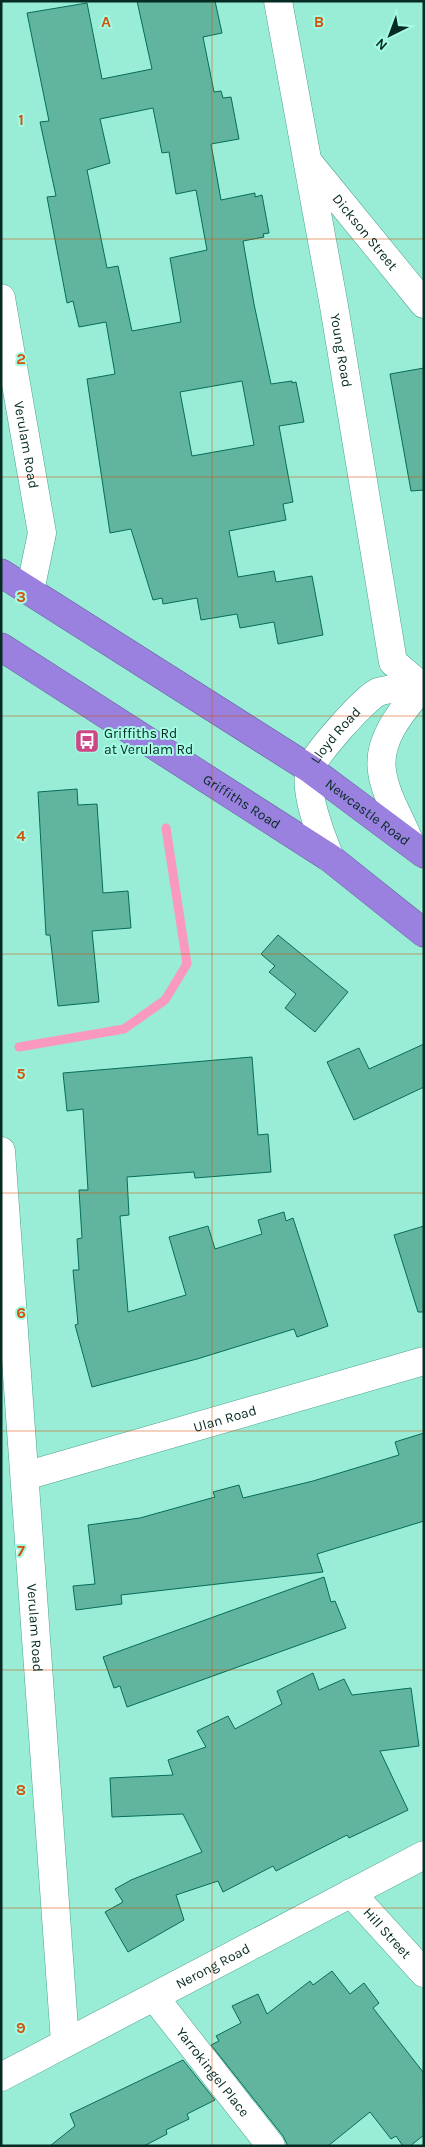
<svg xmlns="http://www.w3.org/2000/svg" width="425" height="2147" viewBox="0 0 425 2147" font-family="Karla,sans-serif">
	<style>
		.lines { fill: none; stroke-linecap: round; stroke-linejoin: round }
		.stream { stroke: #f999bf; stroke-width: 9 }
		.building { fill: #61b59f; stroke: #056d5a; fill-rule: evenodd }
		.minor-casing { stroke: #4da28d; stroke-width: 29 }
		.highway-casing { stroke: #66629d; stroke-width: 29 }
		.minor { stroke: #fff; stroke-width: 28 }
		.highway { stroke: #9a80df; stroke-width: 28 }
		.grid { fill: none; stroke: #d1540e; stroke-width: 1; stroke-opacity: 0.55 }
		.labels { text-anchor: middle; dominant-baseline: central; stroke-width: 4; stroke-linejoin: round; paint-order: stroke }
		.street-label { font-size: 14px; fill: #052b23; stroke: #a6fbe3 }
		.poi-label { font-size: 14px; fill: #052b23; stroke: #a6fbe3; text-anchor: start }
		.grid-label { font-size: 16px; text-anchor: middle; font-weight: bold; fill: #d1540e; stroke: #a6fbe3; stroke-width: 4; stroke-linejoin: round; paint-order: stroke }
	</style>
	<rect width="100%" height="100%" fill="#99edd6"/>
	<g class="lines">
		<polyline class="stream" points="19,1047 124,1029 165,1000 187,964 166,828"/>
	</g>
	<g class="building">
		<path d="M137,1H215L222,33L203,37L214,92L221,91L223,98L231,97L239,139L211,144L221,200L255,193V197L262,195L269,233L263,234L264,237L243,241L254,304L271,384L292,381V383L296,382L304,422L279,426L293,502L283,504L286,520L229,531L238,577L274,571L276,582L312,576L323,635L278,644L274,622L240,628L237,614L201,620L197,598L163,604L162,598L153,600L131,529L110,533L87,379L115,374L106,322L79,327L73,301L67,303L47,197L56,196L40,122L49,121L27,13L87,3L102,79L152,69ZM153,108L162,153L169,152L176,194L196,190L207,250L170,258L181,322L132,331L118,266L107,268L87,170L110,163L100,119ZM242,381L254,445L192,456L180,392Z"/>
		<polygon points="424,368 424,490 411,491 390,374"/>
		<polygon points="77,789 78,805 97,804 103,893 128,891 131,928 92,931 99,1002 58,1006 50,935 46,935 38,792"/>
		<polygon points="278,935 348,992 315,1032 285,1008 296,994 269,972 275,966 261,954"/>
		<polygon points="424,1044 424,1087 354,1120 327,1062 359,1048 369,1069"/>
		<polygon points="252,1057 258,1135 268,1134 271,1172 195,1178 194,1172 127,1177 129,1215 120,1216 128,1312 186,1295 169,1237 208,1226 215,1249 262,1234 258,1220 284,1212 286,1221 293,1218 328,1326 297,1337 294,1329 197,1359 92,1387 75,1325 78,1324 73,1270 79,1270 77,1239 82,1238 79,1190 88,1190 83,1109 67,1111 63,1073"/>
		<polygon points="424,1226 424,1312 418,1312 394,1235"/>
		<polygon points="424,1433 424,1521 317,1554 323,1572 121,1595 122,1604 76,1610 73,1586 95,1584 88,1525 140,1518 215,1497 213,1492 239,1485 243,1498 313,1481 399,1455 395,1442"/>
		<polygon points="324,1577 331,1602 335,1601 346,1628 127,1707 120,1686 114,1688 103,1657"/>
		<polygon points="313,1673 319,1690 344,1679 352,1695 411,1688 419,1746 380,1751 408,1810 349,1838 347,1835 276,1871 273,1866 223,1892 218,1881 176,1895 184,1920 128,1952 105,1912 123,1902 115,1889 131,1880 202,1852 183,1814 112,1817 110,1778 173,1775 168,1760 206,1747 197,1731 228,1716 235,1729 282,1704 277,1691"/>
		<polygon points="332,1971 350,1994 364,1983 379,2003 373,2008 423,2072 424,2135 410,2146 403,2146 396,2136 391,2139 370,2112 328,2146 288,2146 283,2136 211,2045 219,2041 216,2036 241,2023 232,2006 258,1994 267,2014 310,1981 313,1985"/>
		<polygon points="183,2060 215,2100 187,2114 189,2119 166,2130 167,2134 144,2146 50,2146 75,2126 70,2114"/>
	</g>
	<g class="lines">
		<defs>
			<g id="minor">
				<path id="s1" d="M278,1L334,306L393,662L422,687"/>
				<path id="s2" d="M309,163L424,304"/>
				<path id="s3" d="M1,298L42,533L30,591"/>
				<path d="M410,843C401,820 385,795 382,771C377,739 403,710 422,687"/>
				<path id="s4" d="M330,858C322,838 303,791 310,769C314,755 365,698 378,692C392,687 409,689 424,687"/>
				<path id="s5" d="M1,1151L65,2042"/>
				<path id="s6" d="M25,1476L424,1361"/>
				<path id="s7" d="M351,1893L424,1973"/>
				<path id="s8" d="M155,1998L271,2146"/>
				<path id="s9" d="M1,2077L424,1855"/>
			</g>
			<g id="highway">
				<path id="s10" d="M1,573L310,769L424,854"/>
				<path id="s11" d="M1,647L330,858L424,933"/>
			</g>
		</defs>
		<use href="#minor" class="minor-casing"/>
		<use href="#highway" class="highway-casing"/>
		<use href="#minor" class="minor"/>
		<use href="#highway" class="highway"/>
	</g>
	<path class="grid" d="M212,1V2146M1,239H424M1,477H424M1,716H424M1,954H424M1,1193H424M1,1431H424M1,1670H424M1,1908H424"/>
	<defs>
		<symbol id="bus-square" viewBox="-11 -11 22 22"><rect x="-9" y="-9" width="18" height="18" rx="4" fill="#cd4685" stroke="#a6fbe3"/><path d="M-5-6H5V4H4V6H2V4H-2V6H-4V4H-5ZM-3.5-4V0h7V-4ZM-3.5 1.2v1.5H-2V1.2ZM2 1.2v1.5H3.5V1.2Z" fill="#fff"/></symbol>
	</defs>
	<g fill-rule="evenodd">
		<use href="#bus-square" x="73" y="727" width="28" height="28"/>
	</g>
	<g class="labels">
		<g class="street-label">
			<text stroke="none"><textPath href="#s2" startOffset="89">Dickson Street</textPath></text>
			<text stroke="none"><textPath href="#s1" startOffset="355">Young Road</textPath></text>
			<text stroke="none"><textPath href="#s3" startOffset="149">Verulam Road</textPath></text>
			<text stroke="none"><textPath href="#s4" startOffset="135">Lloyd Road</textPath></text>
			<text stroke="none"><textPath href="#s11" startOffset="286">Griffiths Road</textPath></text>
			<text stroke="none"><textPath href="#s10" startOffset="438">Newcastle Road</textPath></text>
			<text stroke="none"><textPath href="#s6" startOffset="208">Ulan Road</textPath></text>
			<text stroke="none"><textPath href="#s5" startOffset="478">Verulam Road</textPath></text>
			<text stroke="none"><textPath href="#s7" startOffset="54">Hill Street</textPath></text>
			<text stroke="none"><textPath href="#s9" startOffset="239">Nerong Road</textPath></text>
			<text stroke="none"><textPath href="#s8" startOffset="94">Yarrokingel Place</textPath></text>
		</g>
		<g class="poi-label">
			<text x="104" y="733">Griffiths Rd<tspan x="104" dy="16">at Verulam Rd</tspan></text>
		</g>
	</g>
	<g class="grid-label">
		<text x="106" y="27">A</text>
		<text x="319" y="27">B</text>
		<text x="21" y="125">1</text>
		<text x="21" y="364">2</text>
		<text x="21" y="602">3</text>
		<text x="21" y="841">4</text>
		<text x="21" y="1079">5</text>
		<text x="21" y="1318">6</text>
		<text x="21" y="1556">7</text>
		<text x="21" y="1795">8</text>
		<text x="21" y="2033">9</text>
	</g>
	<rect width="425" height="2147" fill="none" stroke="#052b23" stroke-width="5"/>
	<g transform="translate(390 35) rotate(222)" stroke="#a6fbe3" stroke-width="4" paint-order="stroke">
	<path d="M0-4L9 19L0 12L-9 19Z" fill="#052b23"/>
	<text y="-8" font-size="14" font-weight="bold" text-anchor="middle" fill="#052b23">N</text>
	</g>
</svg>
